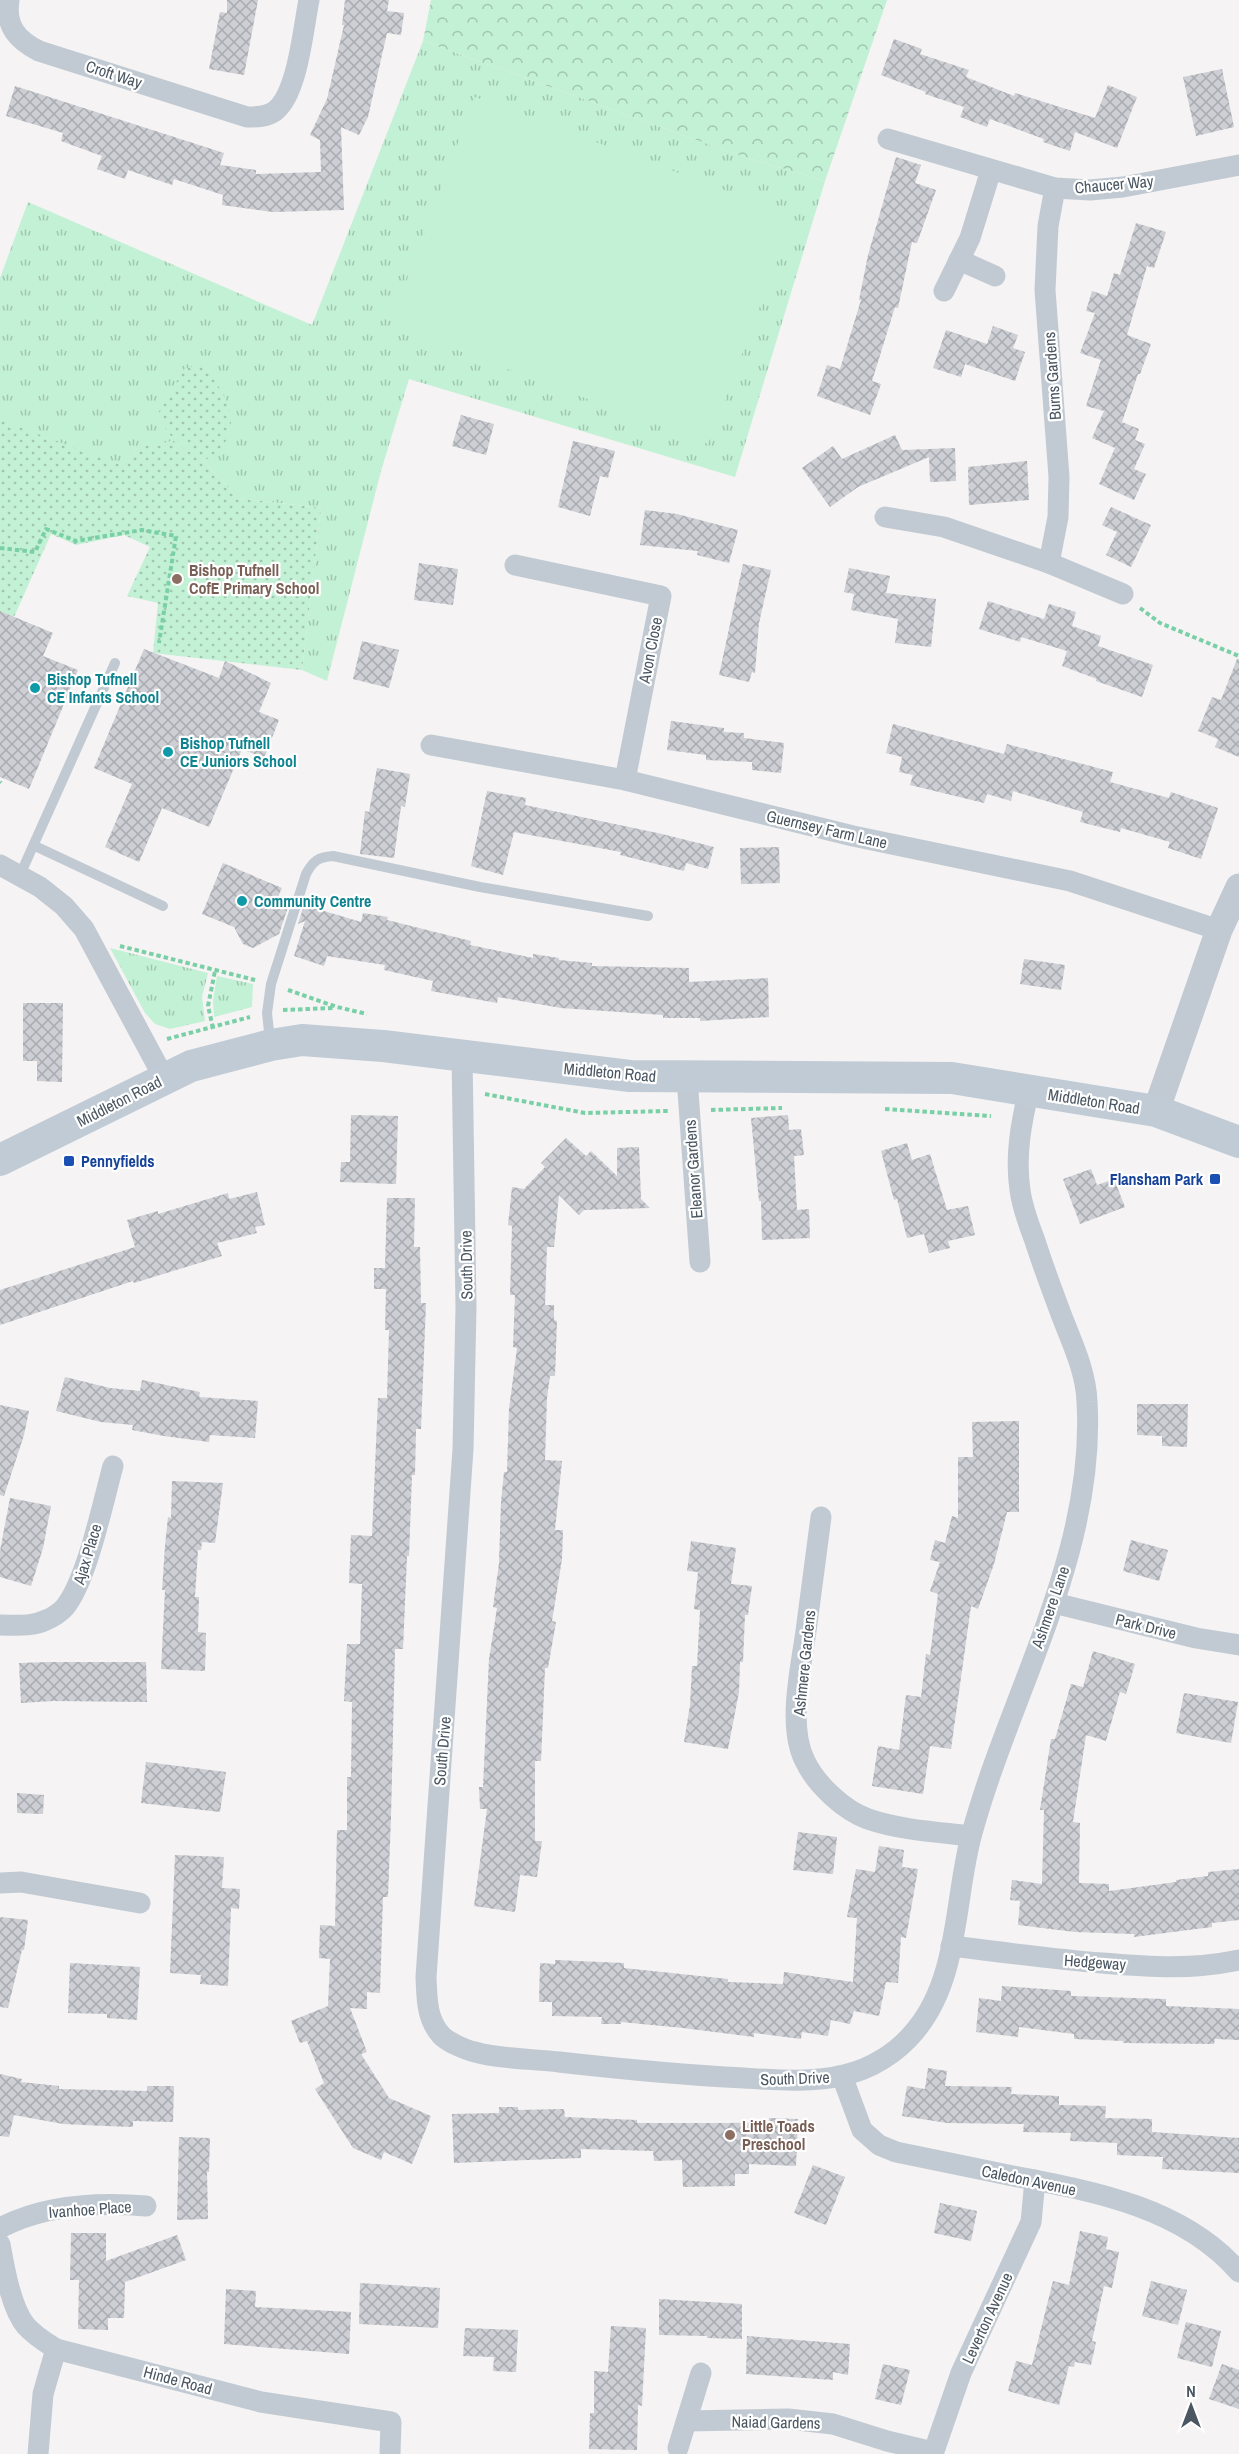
<svg xmlns="http://www.w3.org/2000/svg" width="1239" height="2454" viewBox="0 0 1239 2454" font-family="'Archivo Narrow',sans-serif">
	<style>
		.grass { fill: url(#grass-tufts) }
		.forest { fill: url(#forest-crowns) }
		.park { fill: url(#park-dots) }
		.pitch { fill: #c3f1d5 }
		.building { fill: url(#building-cross-hatch) }
		.lines { fill: none; stroke-linecap: round; stroke-linejoin: round }
		.path { stroke: #7ad0a6; stroke-width: 4; stroke-dasharray: 4.5 3; stroke-linecap: butt }
		.service { stroke: #c1cad2; stroke-width: 10 }
		.minor { stroke: #c1cad2; stroke-width: 21 }
		.tertiary { stroke: #c1cad2; stroke-width: 27 }
		.secondary { stroke: #c1cbd6; stroke-width: 32 }
		.education-dot { fill: #8d6e63; stroke: #fff; stroke-width: 2 }
		.culture-dot { fill: #0f9aa8; stroke: #fff; stroke-width: 2 }
		.transit-dot { fill: #1a4fb4; stroke: #fff; stroke-width: 2 }
		.labels { text-anchor: middle; dominant-baseline: central; stroke-width: 4.5; stroke-linejoin: round; paint-order: stroke }
		.street-label { font-size: 16px; fill: #4a5661; stroke: #fff }
		.education-label { font-size: 16px; font-weight: bold; fill: #785e54; stroke: #fff; text-anchor: start }
		.culture-label { font-size: 16px; font-weight: bold; fill: #0d838f; stroke: #fff; text-anchor: start }
		.transit-label { font-size: 16px; font-weight: bold; fill: #164399; stroke: #fff; text-anchor: start }
	</style>
	<defs>
		<pattern id="grass-tufts" width="24" height="20" patternUnits="userSpaceOnUse" patternTransform="scale(1.5)"><rect width="24" height="20" fill="#c3f1d5"/><path d="M3 7l-1-3M5 7V3M7 7l1-3M15 17l-1-3M17 17v-4M19 17l1-3" fill="none" stroke="#a0c6b0"/></pattern>
		<pattern id="forest-crowns" width="20" height="18" patternUnits="userSpaceOnUse" patternTransform="scale(1.5)"><rect width="20" height="18" fill="#c3f1d5"/><path d="M2 6a3 3 0 1 1 6 0M12 15a3 3 0 1 1 6 0" fill="none" stroke="#a0c6b0"/></pattern>
		<pattern id="park-dots" width="8" height="8" patternUnits="userSpaceOnUse" patternTransform="scale(1.5)"><rect width="8" height="8" fill="#c3f1d5"/><path d="M2 2h.1M6 6h.1" fill="none" stroke="#a0c6b0" stroke-width="1.8" stroke-linecap="round"/></pattern>
		<pattern id="building-cross-hatch" width="8" height="8" patternUnits="userSpaceOnUse" patternTransform="scale(1.5)"><rect width="8" height="8" fill="#cdcfd5"/><path d="M0 0l8 8M0 8l8-8" fill="none" stroke="#a8abb0"/></pattern>
	</defs>
	<rect width="100%" height="100%" fill="#f5f3f3"/>
	<g class="grass">
		<polygon points="423,41 741,156 825,181 735,477 409,379 381,471 327,681 302,670 321,508 238,498 203,460 137,448 119,480 44,525 0,528 0,278 28,202 312,325"/>
		<polygon points="110,948 208,973 202,997 205,1021 170,1029 155,1024 145,1013"/>
		<polygon points="217,976 253,984 252,1007 214,1017 213,1001"/>
	</g>
	<polygon class="forest" points="431,0 887,0 825,181 741,156 423,41"/>
	<g class="park">
		<path d="M203,363C227,400 246,418 215,458L207,459L170,435L157,415L184,369Z"/>
		<polygon points="0,420 126,467 137,448 171,441 203,460 238,498 321,508 302,670 153,653 158,603 127,596 150,547 124,535 76,545 51,534 14,617 0,611"/>
	</g>
	<polygon class="pitch" points="475,97 794,216 708,444 390,325"/>
	<g class="building">
		<polygon points="227,0 258,0 244,75 209,69 220,12 227,13"/>
		<polygon points="345,0 389,0 387,11 404,13 401,35 387,33 368,117 359,135 341,127 344,210 273,212 222,205 223,195 174,179 172,185 128,170 125,179 97,169 102,156 61,141 63,133 6,116 15,86 224,153 220,165 256,170 256,174 321,172 320,140 310,135 327,99 344,25 342,25"/>
		<polygon points="894,39 922,49 920,54 969,70 966,77 1014,96 1015,93 1095,118 1108,85 1137,97 1117,148 1075,132 1070,151 1043,142 1044,139 990,119 987,127 960,117 964,107 925,94 926,92 881,75"/>
		<polygon points="1222,69 1234,127 1196,136 1183,77"/>
		<polygon points="896,157 921,165 915,183 936,190 917,243 912,242 898,308 895,307 872,381 881,384 870,415 817,396 827,365 840,369 861,300 859,300 868,255"/>
		<polygon points="1136,223 1166,232 1154,268 1147,266 1127,335 1151,344 1140,374 1138,374 1122,422 1139,429 1135,440 1145,444 1134,469 1146,474 1134,500 1099,484 1115,448 1092,438 1104,411 1086,406 1101,360 1080,353 1095,313 1086,311 1092,291 1107,296 1114,273 1120,275"/>
		<polygon points="993,326 1018,335 1013,348 1025,352 1015,381 965,364 961,377 933,368 946,330 987,344"/>
		<polygon points="461,415 494,424 486,455 452,446"/>
		<polygon points="895,435 902,450 955,448 956,481 930,482 929,457 858,487 830,507 802,468 833,446 842,459"/>
		<polygon points="573,441 615,451 608,478 600,476 590,516 558,507"/>
		<polygon points="1027,461 1029,500 969,505 968,467"/>
		<polygon points="1111,507 1151,525 1131,567 1106,555 1117,532 1102,525"/>
		<polygon points="645,510 677,514 738,530 729,563 697,555 698,551 640,545"/>
		<polygon points="419,563 458,569 453,605 414,600"/>
		<polygon points="743,564 771,570 759,623 755,673 752,672 749,682 719,675"/>
		<polygon points="849,568 890,576 886,593 936,599 931,647 895,643 898,619 851,610 854,594 844,592"/>
		<polygon points="988,601 1044,619 1049,604 1076,612 1072,626 1101,636 1098,646 1153,665 1142,697 1096,681 1097,679 1062,666 1067,651 1021,637 1020,642 979,629"/>
		<polygon points="0,611 53,633 43,656 78,670 29,789 0,777"/>
		<polygon points="362,641 399,650 389,688 353,679"/>
		<polygon points="144,649 219,678 225,661 271,683 259,712 279,720 264,758 242,749 209,827 162,808 139,862 105,847 132,784 94,768"/>
		<polygon points="1237,659 1239,659 1239,757 1215,747 1218,739 1198,731 1212,697 1221,700"/>
		<polygon points="671,721 724,728 724,732 744,733 744,738 784,743 781,773 752,770 752,762 706,760 706,755 667,750"/>
		<polygon points="893,724 1004,754 1007,744 1113,772 1110,782 1169,798 1171,792 1218,808 1201,859 1168,848 1170,842 1121,828 1120,832 1080,822 1083,812 1013,791 1011,801 987,794 984,803 910,785 913,775 899,772 902,757 886,753"/>
		<polygon points="377,768 410,774 405,807 401,806 394,858 360,854 365,811 369,812"/>
		<polygon points="487,791 526,798 525,805 662,834 714,847 708,869 686,863 684,871 620,855 621,852 514,832 503,875 471,866"/>
		<polygon points="779,847 780,883 741,884 740,848"/>
		<polygon points="223,863 282,888 278,897 290,901 279,934 253,948 243,944 234,927 202,914"/>
		<polygon points="304,905 361,922 363,913 388,917 387,920 471,941 470,945 533,958 533,954 559,958 559,960 592,963 592,966 689,968 689,982 768,978 769,1017 700,1021 700,1018 663,1018 663,1015 561,1008 498,997 497,1003 431,991 433,981 384,970 385,965 327,956 324,966 294,956 305,921 298,924"/>
		<polygon points="1024,959 1065,965 1061,990 1020,984"/>
		<polygon points="23,1003 63,1003 62,1082 37,1081 37,1061 23,1061"/>
		<polygon points="351,1115 398,1116 396,1184 340,1182 341,1162 350,1162"/>
		<polygon points="788,1115 789,1130 801,1129 804,1155 794,1156 797,1210 809,1209 810,1238 762,1240 761,1201 759,1201 751,1118"/>
		<polygon points="566,1138 586,1156 591,1151 617,1176 617,1148 639,1147 641,1199 650,1208 584,1210 579,1215 559,1195 554,1247 547,1247 545,1305 554,1305 554,1320 557,1321 555,1376 550,1376 547,1398 545,1460 562,1461 555,1530 563,1530 562,1559 552,1621 556,1622 548,1668 545,1668 541,1761 535,1761 535,1841 542,1841 537,1877 520,1875 515,1912 474,1906 487,1809 480,1809 479,1787 483,1787 489,1659 497,1608 493,1607 499,1563 501,1502 504,1472 507,1472 509,1409 517,1348 513,1347 515,1295 510,1295 512,1226 508,1225 512,1187 524,1189 545,1167 541,1163"/>
		<polygon points="907,1143 912,1160 930,1154 947,1210 968,1206 975,1235 948,1241 950,1248 929,1253 924,1234 907,1238 897,1199 894,1200 881,1151"/>
		<polygon points="1091,1169 1097,1185 1114,1179 1125,1207 1080,1224 1063,1179"/>
		<polygon points="257,1192 265,1225 255,1227 257,1233 217,1243 222,1256 134,1283 133,1281 0,1325 0,1290 135,1247 127,1220 158,1211 158,1214 228,1193 229,1199"/>
		<polygon points="387,1198 415,1198 414,1247 420,1247 421,1303 426,1303 421,1429 416,1429 415,1475 412,1475 409,1556 407,1556 403,1649 395,1649 391,1817 388,1897 383,1897 380,1993 367,1992 367,2009 350,2008 367,2052 361,2054 389,2098 431,2116 412,2164 384,2152 381,2160 353,2148 315,2089 324,2083 307,2041 300,2043 291,2021 328,2006 330,1959 319,1958 320,1925 335,1926 337,1830 347,1830 347,1777 351,1777 352,1702 344,1701 347,1644 360,1644 362,1584 349,1583 351,1535 372,1536 378,1398 387,1398 389,1330 385,1330 386,1289 374,1289 374,1268 385,1268"/>
		<polygon points="65,1377 110,1388 140,1391 142,1380 200,1392 199,1397 258,1401 255,1438 210,1435 209,1442 164,1436 132,1430 133,1425 101,1422 56,1411"/>
		<polygon points="1137,1404 1188,1404 1187,1447 1162,1446 1162,1436 1137,1435"/>
		<polygon points="0,1405 29,1411 24,1435 4,1496 0,1495"/>
		<polygon points="1019,1421 1019,1512 1007,1512 994,1564 978,1609 971,1606 951,1749 930,1746 923,1794 872,1786 878,1746 899,1750 906,1695 921,1697 926,1654 930,1655 938,1594 930,1591 940,1562 930,1560 935,1540 945,1543 952,1516 958,1518 958,1457 973,1457 972,1422"/>
		<polygon points="172,1481 223,1483 215,1543 202,1542 201,1550 198,1550 195,1597 199,1597 198,1632 206,1633 205,1671 161,1669 165,1590 162,1590 165,1546 168,1517 171,1518"/>
		<polygon points="10,1498 51,1506 43,1548 31,1586 0,1577 0,1551"/>
		<polygon points="1131,1540 1168,1550 1159,1581 1123,1571"/>
		<polygon points="691,1541 736,1548 731,1584 752,1586 748,1615 745,1615 743,1662 740,1662 739,1692 728,1749 684,1742 690,1705 692,1666 697,1666 700,1610 694,1609 698,1572 687,1571"/>
		<polygon points="1093,1651 1135,1664 1126,1694 1120,1692 1106,1741 1086,1735 1073,1822 1080,1823 1079,1883 1109,1884 1109,1891 1176,1882 1176,1880 1208,1876 1208,1872 1239,1869 1239,1920 1212,1923 1212,1927 1134,1937 1134,1934 1075,1932 1018,1925 1020,1901 1010,1900 1012,1880 1042,1884 1044,1810 1040,1810 1051,1739 1055,1739 1071,1684 1083,1687"/>
		<polygon points="47,1662 146,1662 147,1702 53,1701 21,1703 19,1663"/>
		<polygon points="1184,1693 1238,1702 1231,1743 1176,1733"/>
		<polygon points="146,1762 226,1772 220,1812 141,1803"/>
		<polygon points="17,1793 44,1795 43,1814 17,1813"/>
		<polygon points="798,1832 837,1837 833,1874 793,1870"/>
		<polygon points="879,1846 904,1850 902,1867 918,1869 906,1938 901,1937 898,1983 886,1982 879,2016 854,2011 850,2024 831,2020 828,2036 802,2032 801,2039 754,2033 754,2037 683,2028 621,2022 621,2024 601,2024 602,2017 552,2016 552,2002 539,2002 540,1963 555,1964 555,1960 624,1963 624,1968 728,1979 728,1982 783,1984 784,1972 853,1982 857,1918 847,1917 856,1869 875,1872"/>
		<polygon points="175,1855 224,1857 222,1888 240,1889 239,1909 231,1908 228,1986 200,1984 201,1975 170,1973"/>
		<polygon points="0,1917 28,1920 24,1950 22,1950 8,2008 0,2007"/>
		<polygon points="70,1963 140,1967 137,2020 107,2018 107,2014 68,2013"/>
		<polygon points="1002,1986 1071,1991 1071,1996 1166,1999 1166,2006 1239,2009 1239,2040 1215,2039 1214,2044 1123,2043 1123,2041 1074,2039 1074,2034 1019,2027 1018,2037 976,2032 979,1998 1001,2001"/>
		<polygon points="928,2068 947,2071 945,2086 1012,2087 1011,2094 1059,2096 1059,2105 1106,2106 1105,2118 1152,2119 1152,2132 1239,2138 1239,2173 1162,2169 1163,2157 1117,2155 1117,2143 1070,2141 1071,2133 1023,2132 1024,2124 947,2123 902,2116 907,2086 925,2089"/>
		<polygon points="0,2074 22,2079 21,2082 59,2086 59,2089 147,2091 147,2086 174,2086 173,2122 133,2121 133,2127 106,2126 63,2124 14,2115 9,2137 0,2136"/>
		<polygon points="499,2107 518,2107 518,2110 564,2109 565,2117 637,2120 637,2123 729,2123 769,2122 769,2118 798,2119 796,2166 749,2164 749,2174 735,2174 735,2186 683,2187 682,2160 654,2161 653,2151 581,2149 581,2158 454,2163 452,2114 499,2113"/>
		<polygon points="179,2137 210,2138 209,2172 207,2172 208,2219 177,2220"/>
		<polygon points="813,2165 845,2177 826,2225 794,2213"/>
		<polygon points="940,2203 977,2211 971,2241 934,2233"/>
		<polygon points="1080,2231 1108,2237 1106,2249 1119,2252 1112,2288 1104,2286 1092,2341 1096,2342 1091,2365 1075,2362 1074,2367 1069,2366 1059,2405 1008,2391 1016,2361 1032,2365 1053,2281 1069,2285"/>
		<polygon points="71,2233 106,2233 106,2261 177,2235 186,2260 125,2282 124,2318 108,2318 108,2330 78,2329 79,2280 70,2280"/>
		<polygon points="1151,2281 1187,2290 1178,2325 1142,2316"/>
		<polygon points="360,2283 440,2288 438,2328 359,2324"/>
		<polygon points="226,2289 256,2291 255,2307 351,2312 349,2354 224,2344"/>
		<polygon points="659,2299 742,2304 742,2339 707,2338 707,2336 659,2335"/>
		<polygon points="1186,2322 1221,2331 1212,2367 1177,2358"/>
		<polygon points="611,2326 646,2328 642,2406 638,2405 637,2450 589,2449 590,2413 594,2413 594,2371 608,2372"/>
		<polygon points="465,2328 518,2330 516,2372 493,2371 494,2357 463,2356"/>
		<polygon points="747,2336 850,2344 848,2375 833,2372 833,2380 746,2374"/>
		<polygon points="883,2364 910,2370 901,2405 875,2399"/>
		<polygon points="1222,2364 1239,2370 1239,2409 1209,2399"/>
	</g>
	<g class="lines">
		<g class="path">
			<polyline points="0,548 35,552 46,529 76,541 142,530 176,536 159,643"/>
			<polyline points="1140,608 1160,623 1239,656"/>
			<polyline points="0,782 1,783"/>
			<polyline points="120,946 255,980"/>
			<polyline points="288,990 337,1007 367,1014"/>
			<polyline points="283,1010 333,1008"/>
			<polyline points="213,1028 208,1006 215,971"/>
			<polyline points="167,1039 250,1017"/>
			<polyline points="485,1094 585,1113 668,1111"/>
			<polyline points="885,1109 991,1116"/>
			<polyline points="711,1110 782,1108"/>
		</g>
		<g class="service">
			<polyline points="35,846 163,906"/>
			<polyline points="20,875 115,663"/>
			<path d="M270,1041L267,1013L271,984L306,874C313,861 318,857 333,856L480,887L648,916"/>
		</g>
		<g class="minor">
			<path d="M9,0C5,26 17,40 39,51L247,117C256,117 267,117 275,111C298,93 303,29 309,0"/>
			<polyline points="888,139 1055,188 1090,190 1123,187 1239,165"/>
			<polyline points="959,260 995,276"/>
			<polyline points="944,291 970,238 991,170"/>
			<polyline points="885,517 944,527 1049,563 1123,594"/>
			<polyline points="1049,563 1058,517 1059,477 1045,290 1048,226 1055,188"/>
			<polyline points="515,565 661,596 625,780"/>
			<polyline points="431,745 625,780 853,836 1070,881 1219,930"/>
			<polyline points="0,865 40,887 64,906 84,929 164,1078"/>
			<path d="M462,1056L466,1307L463,1449L426,1977C427,1997 426,2018 441,2035C447,2042 466,2050 475,2052C497,2059 536,2059 559,2062C621,2069 682,2075 744,2078C776,2080 813,2083 844,2075C871,2069 897,2053 915,2031C960,1978 954,1897 972,1833C1011,1691 1096,1553 1087,1402C1086,1371 1072,1343 1061,1314C1052,1290 1043,1266 1035,1241C1029,1225 1022,1207 1020,1190C1015,1156 1021,1123 1029,1090"/>
			<polyline points="687,1077 700,1262"/>
			<path d="M821,1517C816,1555 811,1593 806,1631C801,1668 787,1726 805,1761C816,1784 843,1810 868,1819C900,1830 937,1832 971,1836"/>
			<polyline points="1054,1603 1196,1638 1239,1645"/>
			<path d="M0,1625C15,1625 32,1627 46,1620C52,1618 61,1612 65,1607C87,1580 103,1502 113,1466"/>
			<polyline points="0,1883 21,1882 140,1903"/>
			<path d="M951,1946C1001,1952 1051,1959 1102,1963C1151,1967 1191,1970 1239,1960"/>
			<path d="M842,2076L862,2130L879,2145L896,2152C935,2160 974,2168 1013,2176C1092,2191 1183,2207 1239,2272"/>
			<path d="M0,2228C44,2205 97,2202 146,2206"/>
			<path d="M0,2244C4,2267 11,2308 26,2326C35,2336 45,2342 56,2349L261,2402L391,2422L390,2454"/>
			<polyline points="687,2421 788,2419 833,2424 887,2441 933,2452"/>
			<polyline points="678,2448 701,2373"/>
			<polyline points="38,2454 43,2394 56,2349"/>
			<polyline points="933,2454 961,2373 1031,2222 1035,2180"/>
		</g>
		<polyline class="tertiary" points="1156,1111 1219,930 1239,887"/>
		<polyline class="secondary" points="0,1160 191,1066 271,1045 302,1040 383,1046 630,1076 952,1078 1156,1111 1239,1142"/>
	</g>
	<g class="education-dot">
		<circle cx="177" cy="579" r="6"/>
		<circle cx="730" cy="2135" r="6"/>
	</g>
	<g class="culture-dot">
		<circle cx="35" cy="688" r="6"/>
		<circle cx="168" cy="752" r="6"/>
		<circle cx="242" cy="901" r="6"/>
	</g>
	<g class="transit-dot">
		<rect x="63" y="1155" width="12" height="12" rx="3"/>
		<rect x="1209" y="1173" width="12" height="12" rx="3"/>
	</g>
	<g class="labels">
		<g class="street-label">
			<text transform="translate(114 74) rotate(18)">Croft Way</text>
			<text transform="translate(1114 184) rotate(-5)">Chaucer Way</text>
			<text transform="translate(1052 376) rotate(-94)">Burns Gardens</text>
			<text transform="translate(650 650) rotate(-79)">Avon Close</text>
			<text transform="translate(827 829) rotate(13)">Guernsey Farm Lane</text>
			<text transform="translate(610 1072) rotate(5)">Middleton Road</text>
			<text transform="translate(119 1101) rotate(-27)">Middleton Road</text>
			<text transform="translate(1094 1101) rotate(9)">Middleton Road</text>
			<text transform="translate(693 1169) rotate(-94)">Eleanor Gardens</text>
			<text transform="translate(466 1265) rotate(-91)">South Drive</text>
			<text transform="translate(87 1554) rotate(-73)">Ajax Place</text>
			<text transform="translate(1050 1607) rotate(-71)">Ashmere Lane</text>
			<text transform="translate(1146 1626) rotate(14)">Park Drive</text>
			<text transform="translate(804 1663) rotate(-84)">Ashmere Gardens</text>
			<text transform="translate(442 1751) rotate(-85)">South Drive</text>
			<text transform="translate(1095 1962) rotate(4)">Hedgeway</text>
			<text transform="translate(795 2078) rotate(-2)">South Drive</text>
			<text transform="translate(1029 2180) rotate(12)">Caledon Avenue</text>
			<text transform="translate(90 2209) rotate(-4)">Ivanhoe Place</text>
			<text transform="translate(987 2318) rotate(-65)">Leverton Avenue</text>
			<text transform="translate(178 2380) rotate(15)">Hinde Road</text>
			<text transform="translate(776 2422) rotate(1)">Naiad Gardens</text>
		</g>
		<g class="education-label">
			<text x="189" y="570">Bishop Tufnell<tspan x="189" dy="18">CofE Primary School</tspan></text>
			<text x="742" y="2126">Little Toads<tspan x="742" dy="18">Preschool</tspan></text>
		</g>
		<g class="culture-label">
			<text x="47" y="679">Bishop Tufnell<tspan x="47" dy="18">CE Infants School</tspan></text>
			<text x="180" y="743">Bishop Tufnell<tspan x="180" dy="18">CE Juniors School</tspan></text>
			<text x="254" y="901">Community Centre</text>
		</g>
		<g class="transit-label">
			<text x="81" y="1161">Pennyfields</text>
			<text x="1203" y="1179" text-anchor="end">Flansham Park</text>
		</g>
	</g>
	<g transform="translate(1191 2406)" stroke="#ffffff" stroke-width="4.5" paint-order="stroke">
	<path d="M0-4.5L10 22L0 15L-10 22Z" fill="#4a5661"/>
	<text y="-9" font-size="16" font-weight="bold" text-anchor="middle" fill="#4a5661">N</text>
	</g>
</svg>
